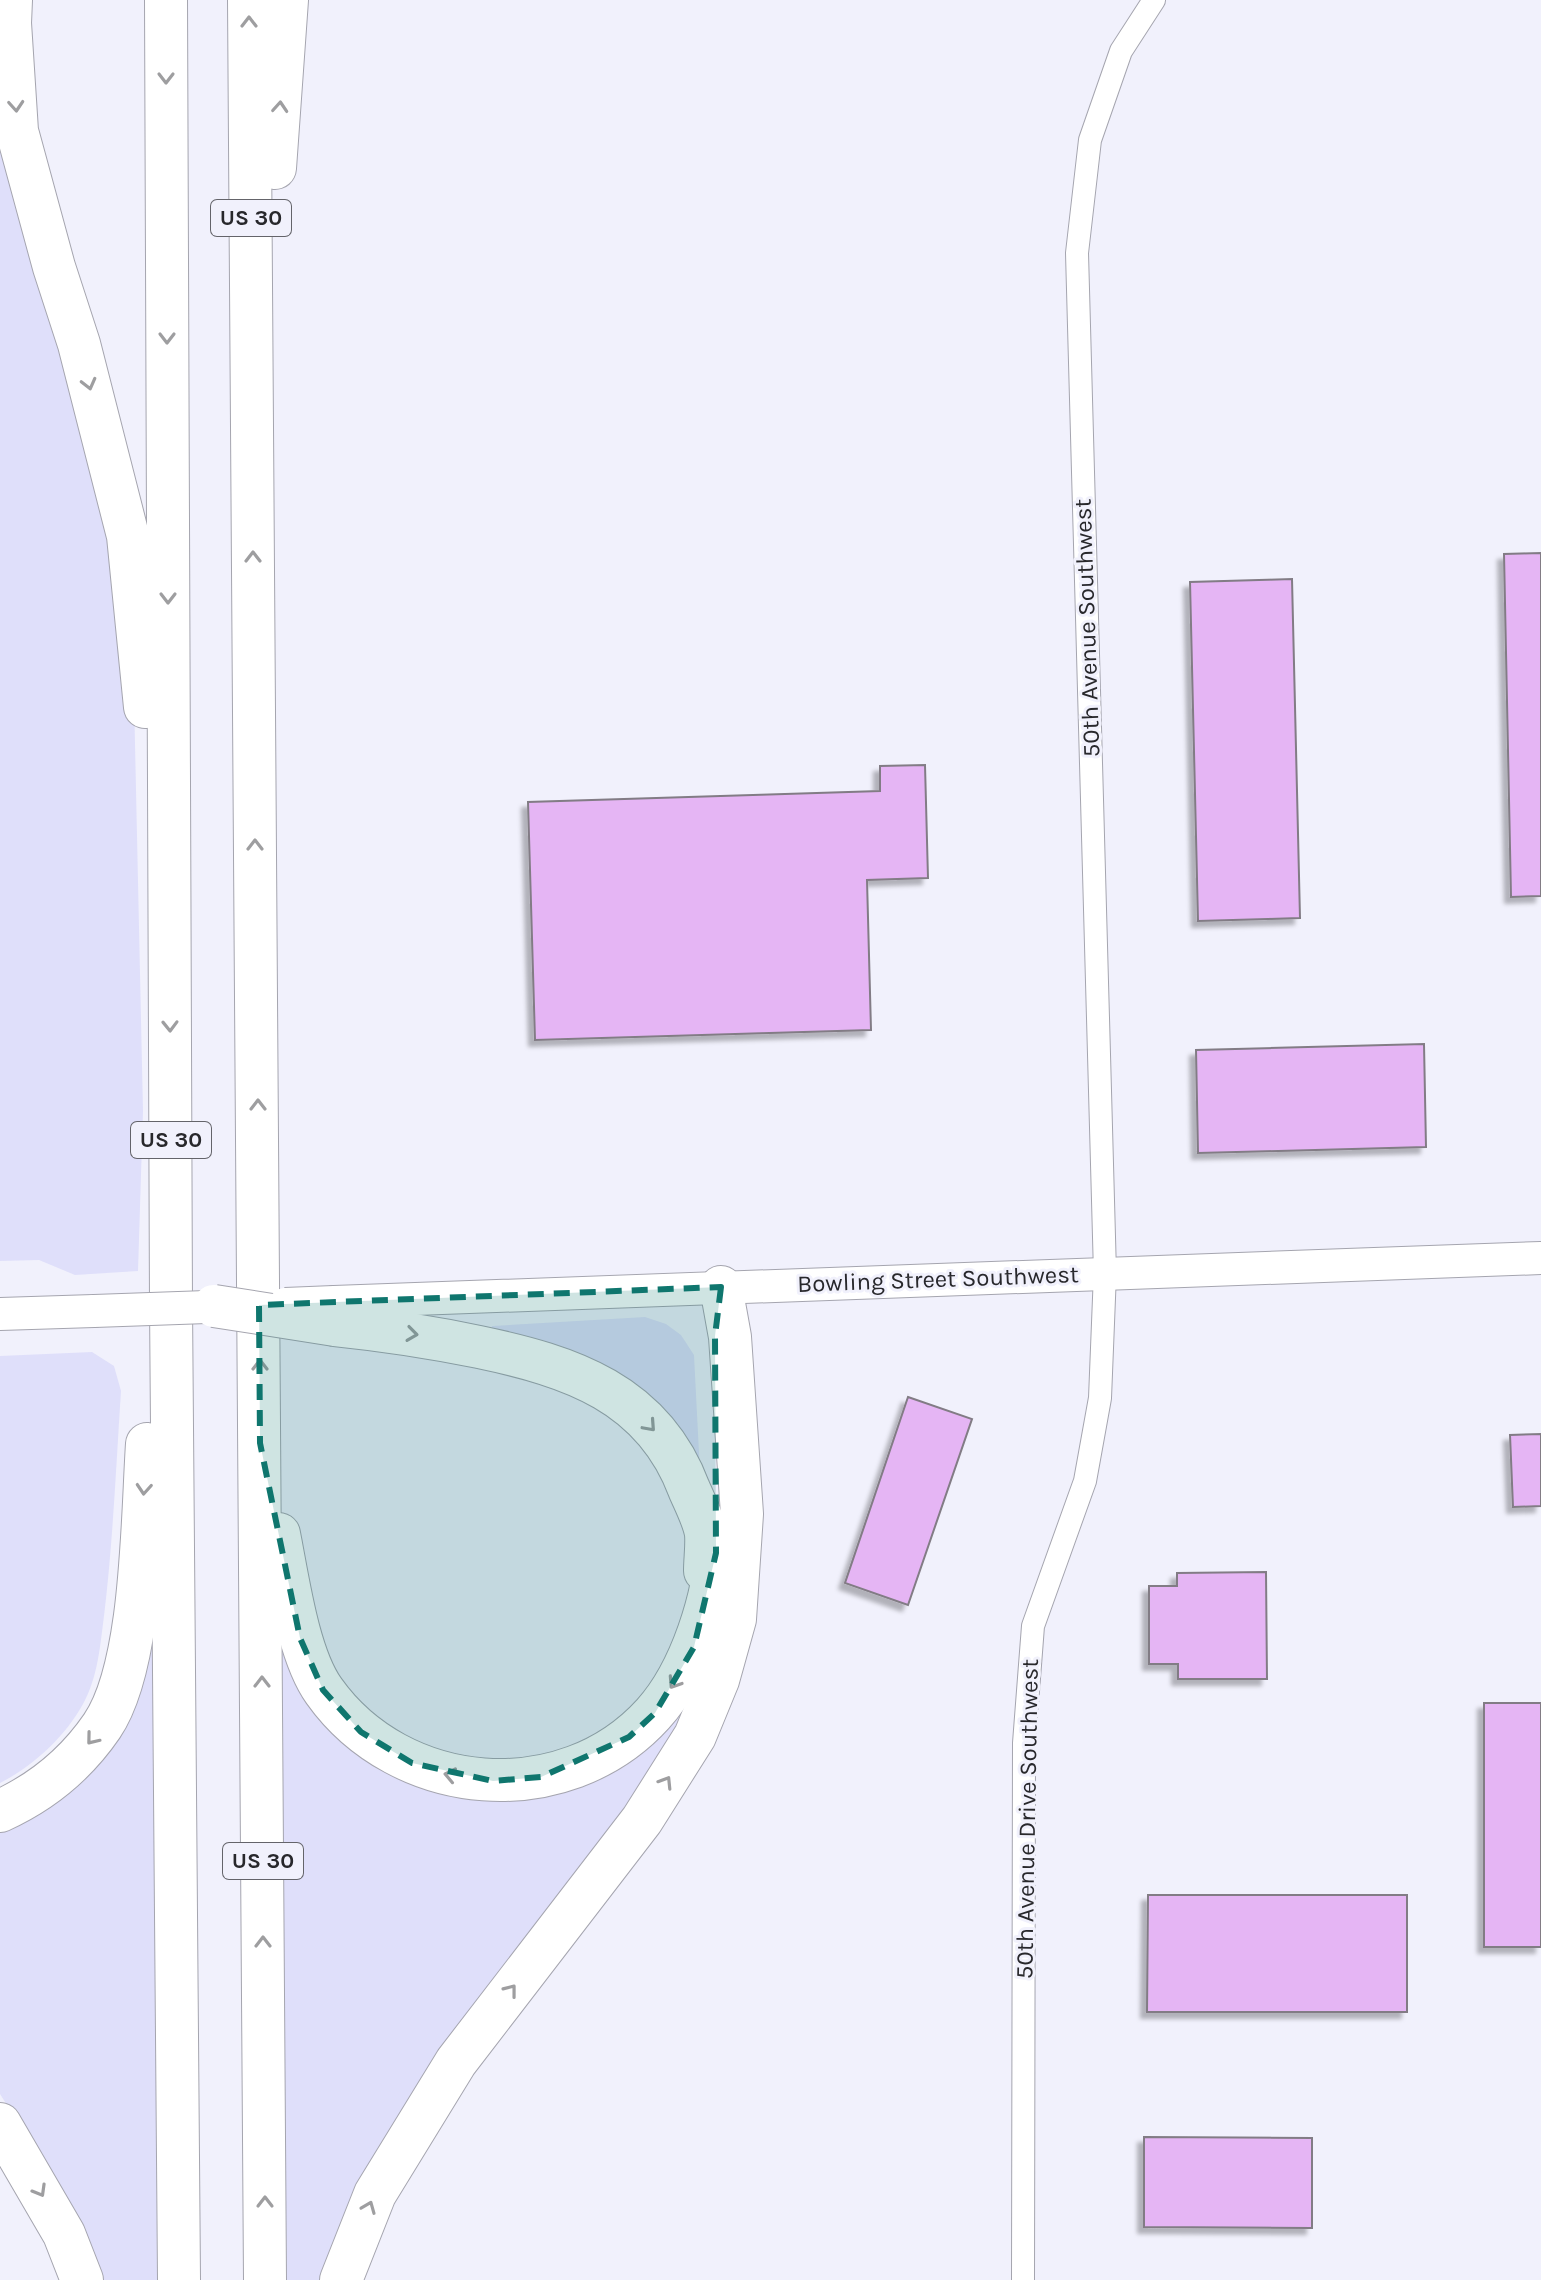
<svg xmlns="http://www.w3.org/2000/svg" width="1541" height="2280" viewBox="0 0 1541 2280" font-family="Karla,sans-serif">
	<style>
		.green { fill: #dfdffa }
		.building { fill: #e5b5f4; stroke: #827c85; stroke-width: 2; filter: url(#shadow) }
		.lines { fill: none; stroke-linecap: round; stroke-linejoin: round }
		.street-casing { stroke: #a5a5af; stroke-width: 24 }
		.secondary-casing { stroke: #a5a5af; stroke-width: 34 }
		.highway-casing { stroke: #a5a5af; stroke-width: 44 }
		.street { stroke: #fff; stroke-width: 22 }
		.secondary { stroke: #fff; stroke-width: 32 }
		.highway { stroke: #fff; stroke-width: 42 }
		.secondary-bridge-casing { stroke: #a5a5af; stroke-width: 34; stroke-linecap: butt }
		.highway-bridge-casing { stroke: #a5a5af; stroke-width: 44; stroke-linecap: butt }
		.secondary-bridge { stroke: #fff; stroke-width: 32 }
		.highway-bridge { stroke: #fff; stroke-width: 42 }
		.oneway { stroke: #9e9ea0 }
		.marked { fill: #0f766e; fill-opacity: 0.2; stroke: #0f766e; stroke-width: 6; stroke-dasharray: 16 10; stroke-linejoin: round }
		.labels { text-anchor: middle; dominant-baseline: central; stroke-width: 6; stroke-linejoin: round; paint-order: stroke }
		.shield { fill: #f1f1fc; stroke: #64646a; stroke-width: 2 }
		.shield-label { font-size: 22px; font-weight: bold; fill: #28282c }
		.street-label { font-size: 24px; fill: #28282c; stroke: #f1f1fc }
	</style>
	<defs>
		<filter id="shadow"><feDropShadow dx="-6" dy="6" stdDeviation="2" flood-color="#0004"/></filter>
	</defs>
	<rect width="100%" height="100%" fill="#f1f1fc"/>
	<g class="green">
		<polygon points="0,86 105,491 134,698 143,1111 138,1271 75,1275 39,1260 0,1261"/>
		<polygon points="645,1317 666,1324 681,1335 694,1355 700,1472 493,1335 492,1326"/>
		<path d="M92,1352L114,1366L121,1391C116,1466 113,1542 104,1616C100,1646 98,1677 83,1704C65,1737 32,1767 0,1783V1356Z"/>
		<polygon points="149,1632 155,1632 157,2280 98,2280 40,2157 0,2094 0,1827"/>
		<polygon points="278,1642 302,1691 325,1725 365,1757 585,1779 704,1649 684,1717 636,1797 480,2002 388,2132 328,2256 323,2280 287,2280"/>
	</g>
	<g class="building">
		<polygon points="1541,553 1541,896 1511,897 1504,554"/>
		<polygon points="1292,579 1300,918 1198,921 1190,582"/>
		<polygon points="925,765 928,878 867,880 871,1030 535,1040 528,802 880,791 880,766"/>
		<polygon points="1424,1044 1426,1147 1198,1153 1196,1050"/>
		<polygon points="908,1397 972,1419 908,1605 845,1583"/>
		<polygon points="1541,1434 1541,1506 1513,1507 1510,1435"/>
		<polygon points="1266,1572 1267,1679 1178,1679 1178,1664 1149,1664 1149,1586 1177,1586 1177,1573"/>
		<rect x="1484" y="1703" width="57" height="244"/>
		<polygon points="1148,1895 1407,1895 1407,2012 1147,2012"/>
		<polygon points="1144,2137 1312,2138 1312,2228 1144,2227"/>
	</g>
	<g class="lines">
		<defs>
			<polyline id="street" points="1023,2280 1024,1743 1033,1626 1085,1481 1100,1398 1105,1273 1077,253 1090,140 1121,51 1154,0"/>
			<g id="secondary">
				<polyline points="334,1302 1541,1258"/>
				<polyline points="0,1314 94,1311"/>
			</g>
			<g id="highway">
				<polyline points="11,0 10,23 17,131 54,267 79,344 128,536 145,707"/>
				<polyline points="166,0 171,1305 179,2280"/>
				<polyline points="249,0 265,2280"/>
				<polyline points="275,168 287,0"/>
				<path d="M335,1325C383,1330 431,1337 479,1347C570,1366 653,1393 689,1489C695,1503 704,1520 706,1534C707,1546 705,1559 705,1571"/>
				<path d="M279,1534C288,1579 298,1655 324,1691C400,1798 564,1812 653,1714C691,1672 715,1596 717,1540"/>
				<path d="M0,1811C42,1792 76,1764 102,1726C143,1666 142,1518 147,1444"/>
				<polyline points="0,2124 64,2234 82,2280"/>
				<polyline points="341,2280 375,2194 456,2062 642,1820 695,1736 718,1680 735,1619 742,1514 730,1337 721,1287"/>
			</g>
		</defs>
		<use href="#street" class="street-casing"/>
		<use href="#secondary" class="secondary-casing"/>
		<use href="#highway" class="highway-casing"/>
		<use href="#street" class="street"/>
		<use href="#secondary" class="secondary"/>
		<use href="#highway" class="highway"/>
		<defs>
			<g id="secondary-bridge">
				<polyline points="285,1304 334,1302"/>
				<polyline points="94,1311 235,1306"/>
			</g>
			<polyline id="highway-bridge" points="214,1306 335,1325"/>
		</defs>
		<use href="#secondary-bridge" class="secondary-bridge-casing"/>
		<use href="#highway-bridge" class="highway-bridge-casing"/>
		<use href="#secondary-bridge" class="secondary-bridge"/>
		<use href="#highway-bridge" class="highway-bridge"/>
	</g>
	<defs><path id="oneway-chevron" d="M-2-3.5L2.5 0L-2 3.5" fill="none" stroke-width="1.6" stroke-linecap="round" stroke-linejoin="round" transform="scale(2)"/></defs>
	<g class="oneway">
		<use href="#oneway-chevron" transform="translate(249 22) rotate(-90)"/>
		<use href="#oneway-chevron" transform="translate(166 78) rotate(90)"/>
		<use href="#oneway-chevron" transform="translate(16 106) rotate(86)"/>
		<use href="#oneway-chevron" transform="translate(280 107) rotate(-86)"/>
		<use href="#oneway-chevron" transform="translate(167 338) rotate(90)"/>
		<use href="#oneway-chevron" transform="translate(89 384) rotate(76)"/>
		<use href="#oneway-chevron" transform="translate(253 557) rotate(-90)"/>
		<use href="#oneway-chevron" transform="translate(168 598) rotate(90)"/>
		<use href="#oneway-chevron" transform="translate(255 845) rotate(-90)"/>
		<use href="#oneway-chevron" transform="translate(170 1026) rotate(89)"/>
		<use href="#oneway-chevron" transform="translate(258 1105) rotate(-90)"/>
		<use href="#oneway-chevron" transform="translate(412 1334) rotate(8)"/>
		<use href="#oneway-chevron" transform="translate(260 1365) rotate(-90)"/>
		<use href="#oneway-chevron" transform="translate(650 1426) rotate(48)"/>
		<use href="#oneway-chevron" transform="translate(144 1489) rotate(94)"/>
		<use href="#oneway-chevron" transform="translate(262 1682) rotate(-90)"/>
		<use href="#oneway-chevron" transform="translate(674 1683) rotate(123)"/>
		<use href="#oneway-chevron" transform="translate(92 1739) rotate(129)"/>
		<use href="#oneway-chevron" transform="translate(450 1775) rotate(-168)"/>
		<use href="#oneway-chevron" transform="translate(666 1782) rotate(-58)"/>
		<use href="#oneway-chevron" transform="translate(263 1942) rotate(-90)"/>
		<use href="#oneway-chevron" transform="translate(511 1990) rotate(-52)"/>
		<use href="#oneway-chevron" transform="translate(40 2191) rotate(60)"/>
		<use href="#oneway-chevron" transform="translate(265 2202) rotate(-90)"/>
		<use href="#oneway-chevron" transform="translate(369 2207) rotate(-68)"/>
	</g>
	<path class="marked" d="M721,1287L715,1336L716,1553L694,1647L655,1713L629,1737L541,1777L493,1781L412,1763L361,1732L323,1690L300,1638L260,1443L259,1305Z"/>
	<g class="labels">
		<g class="shield">
			<rect x="211" y="200" width="80" height="36" rx="6"/>
			<rect x="131" y="1122" width="80" height="36" rx="6"/>
			<rect x="223" y="1843" width="80" height="36" rx="6"/>
		</g>
		<g class="shield-label">
			<text x="251" y="218">US 30</text>
			<text x="171" y="1140">US 30</text>
			<text x="263" y="1861">US 30</text>
		</g>
		<g class="street-label">
			<text transform="translate(1087 628) rotate(-92)">50th Avenue Southwest</text>
			<text transform="translate(938 1279) rotate(-2)">Bowling Street Southwest</text>
			<text transform="translate(1027 1819) rotate(-89)">50th Avenue Drive Southwest</text>
		</g>
	</g>
</svg>
